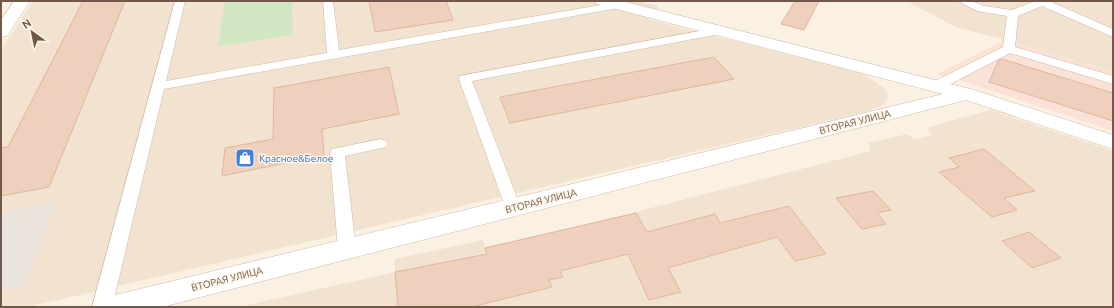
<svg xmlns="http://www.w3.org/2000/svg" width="1114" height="308" viewBox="0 0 1114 308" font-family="Ubuntu,sans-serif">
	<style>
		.residential { fill: #f2e3d1 }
		.commercial { fill: #fae2d7 }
		.industrial { fill: #eae3dd }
		.green { fill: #d1e7c2 }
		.building { fill: #eed0bc; stroke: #e0b79d }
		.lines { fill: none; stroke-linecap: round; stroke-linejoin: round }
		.service-casing { stroke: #cbb9aa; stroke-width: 1 }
		.minor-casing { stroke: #cbb9aa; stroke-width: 1 }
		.tertiary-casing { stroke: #cbb9aa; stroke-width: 1 }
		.service { fill: #fff; fill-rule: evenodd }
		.minor { fill: #fff; fill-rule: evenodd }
		.tertiary { fill: #fff; fill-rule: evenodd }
		.labels { text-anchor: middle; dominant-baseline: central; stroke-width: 3; stroke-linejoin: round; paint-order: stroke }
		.street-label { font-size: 10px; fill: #71584a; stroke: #fef6e8 }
		.shop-label { font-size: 10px; fill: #366cbe; stroke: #fef6e8; text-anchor: start }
	</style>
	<rect width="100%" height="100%" fill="#fbf1e3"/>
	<g class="residential">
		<polygon points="33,1 639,1 659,6 647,19 842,68 865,75 884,88 888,95 888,99 881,106 865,112 28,307 1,307 1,50"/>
		<polygon points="906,1 1113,1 1113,72 1003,39 958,28"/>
		<polygon points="990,110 1113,151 1113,307 238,307 395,272 395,259 483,240 485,248 577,227 871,151 868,143 907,134 915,139 933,135 926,128"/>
	</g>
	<polygon class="commercial" points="1003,39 1113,72 1113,131 965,82 937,74 1001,42"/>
	<polygon class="industrial" points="57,201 24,286 1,291 1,212"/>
	<polygon class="green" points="225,1 292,1 293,35 218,46"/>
	<g class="building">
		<polygon points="83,1 125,1 49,187 1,196 1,148 8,147"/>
		<polygon points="369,1 446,1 453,20 375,32"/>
		<polygon points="795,1 819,1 804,30 781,24"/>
		<polygon points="714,57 734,79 510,123 500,97"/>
		<polygon points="1002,59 1113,93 1113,121 989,82 998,61"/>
		<polygon points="389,67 399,114 322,129 324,155 222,176 225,148 273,139 274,88"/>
		<polygon points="984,149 1035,191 1004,198 1017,210 992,217 939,172 959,167 949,158"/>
		<polygon points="873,191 891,210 877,213 886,224 862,229 836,198"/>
		<polygon points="789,206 826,254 795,261 777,237 668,268 681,292 649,300 628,254 560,271 563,277 549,280 552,287 471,307 398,307 395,272 487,254 485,248 636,213 647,232 715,214 720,223"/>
		<polygon points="1029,232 1061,258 1032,268 1002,241"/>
	</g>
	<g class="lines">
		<defs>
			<g id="service">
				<polygon points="175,1 185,1 166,81 327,53 323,1 333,1 339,50 618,2 623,5 618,8 164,89 112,307 92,307"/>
				<polygon points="958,1 972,1 984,6 1012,10 1035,1 1049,1 1113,29 1113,37 1042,6 1018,16 1015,47 1113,76 1113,84 1010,53 941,89 931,89 929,86 931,83 1003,47 1007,16 977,11"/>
				<polygon points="721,27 725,29 727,31 725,33 472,81 521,208 519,212 513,214 507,212 459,79 460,76"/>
				<polygon points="381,139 386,141 388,144 386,147 345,156 356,249 353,254 347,256 341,254 338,249 330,153 332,149 337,148"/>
			</g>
			<polygon id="minor" points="595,1 622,1 974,90 1113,135 1113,149 966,100 162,307 101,307 105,299 115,295 943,94 597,4"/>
			<polygon id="tertiary" points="14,1 30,1 7,36 1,37 1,20"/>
		</defs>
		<use href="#service" class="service-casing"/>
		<use href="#minor" class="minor-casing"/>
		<use href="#tertiary" class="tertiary-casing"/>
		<use href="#service" class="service"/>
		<use href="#minor" class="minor"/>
		<use href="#tertiary" class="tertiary"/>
	</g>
	<defs>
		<symbol id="shop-square" viewBox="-11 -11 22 22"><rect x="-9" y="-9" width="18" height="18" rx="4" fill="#3f7fe0" stroke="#fef6e8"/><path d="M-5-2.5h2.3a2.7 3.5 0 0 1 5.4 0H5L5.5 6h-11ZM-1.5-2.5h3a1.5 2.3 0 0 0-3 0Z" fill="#fff"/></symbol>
	</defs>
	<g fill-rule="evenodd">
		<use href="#shop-square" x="234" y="147" width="22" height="22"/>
	</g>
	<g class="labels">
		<g class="street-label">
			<text transform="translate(855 122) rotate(-14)">ВТОРАЯ УЛИЦА</text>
			<text transform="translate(541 201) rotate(-14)">ВТОРАЯ УЛИЦА</text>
			<text transform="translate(227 279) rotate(-14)">ВТОРАЯ УЛИЦА</text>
		</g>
		<g class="shop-label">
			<text x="259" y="158">Красное&amp;Белое</text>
		</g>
	</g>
	<rect width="1114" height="308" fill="none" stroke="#71584a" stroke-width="4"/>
	<g transform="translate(32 32) rotate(327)" stroke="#fef6e8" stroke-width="3" paint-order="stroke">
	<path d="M0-3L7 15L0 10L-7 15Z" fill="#71584a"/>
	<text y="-6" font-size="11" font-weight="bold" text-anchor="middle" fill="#71584a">N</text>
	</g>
</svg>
